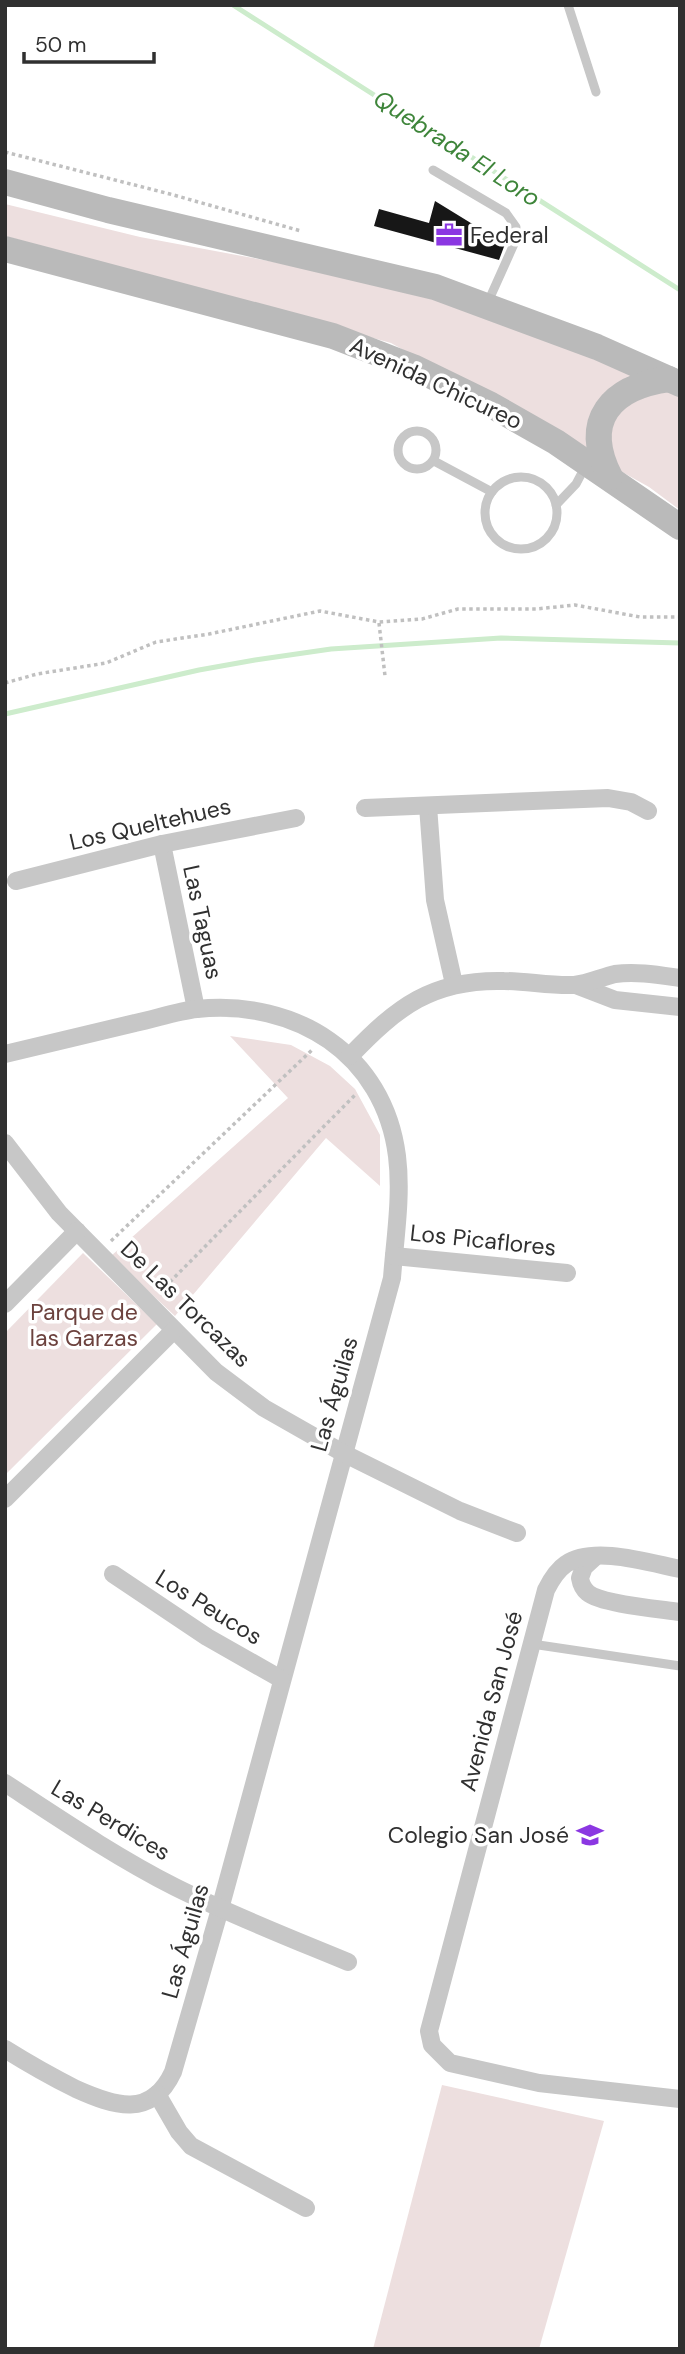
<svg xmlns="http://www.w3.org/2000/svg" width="685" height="2354" viewBox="0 0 685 2354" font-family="'DM Sans',sans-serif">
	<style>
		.green { fill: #eddfdf }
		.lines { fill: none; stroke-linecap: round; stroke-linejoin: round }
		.stream { stroke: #cdeccc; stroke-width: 5 }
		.building { fill: #171717 }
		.path { stroke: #c0c0c0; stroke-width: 3.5; stroke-dasharray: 3.5 3.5; stroke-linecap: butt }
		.lane { stroke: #c7c7c7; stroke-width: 9 }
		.street { stroke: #c7c7c7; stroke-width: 18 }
		.secondary { stroke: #bababa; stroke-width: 26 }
		.labels { text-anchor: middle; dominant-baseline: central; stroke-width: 7; stroke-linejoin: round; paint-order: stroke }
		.poi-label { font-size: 23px; fill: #303030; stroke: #fff; text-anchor: start }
		.street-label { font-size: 23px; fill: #303030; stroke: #fff }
		.park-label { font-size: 23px; fill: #6c423e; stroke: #fff }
		.water-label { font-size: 24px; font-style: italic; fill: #3e853a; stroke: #fff }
	</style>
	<rect width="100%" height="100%" fill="#fff"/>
	<g class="green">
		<polygon points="5,204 140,237 387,283 560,343 680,393 680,510 649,487 391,343 5,236"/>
		<polygon points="230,1036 291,1045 330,1066 355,1089 380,1135 380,1186 326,1138 175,1316 111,1256 288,1098"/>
		<polygon points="83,1253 157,1324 5,1475 5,1333"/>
		<polygon points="442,2085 604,2121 539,2349 373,2349"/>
	</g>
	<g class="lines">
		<g class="stream">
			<polyline points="233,5 680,290"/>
			<polyline points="5,714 199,670 255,660 331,649 501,638 680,643"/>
		</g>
	</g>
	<polygon class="building" points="435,201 505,244 499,260 374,226 379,209 429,223"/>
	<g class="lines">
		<g class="path">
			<polyline points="5,152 170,194 301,231"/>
			<polyline points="379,623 385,676"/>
			<polyline points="5,683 37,674 106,663 156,642 209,634 320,611 379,622 422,619 458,609 536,609 575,605 640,617 680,617"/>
			<polyline points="111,1241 313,1049"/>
			<polyline points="160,1292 356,1094"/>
		</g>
		<g class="lane">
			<polyline points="568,5 596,92"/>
			<polyline points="433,170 506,213 516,227 514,244 488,302"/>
			<circle cx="417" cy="450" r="19"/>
			<polyline points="434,461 492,492"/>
			<circle cx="521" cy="513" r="36"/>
			<polyline points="556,505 576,484 585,467"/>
			<polyline points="532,1644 680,1666"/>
		</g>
		<g class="street">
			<polyline points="428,806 435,900 454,984"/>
			<polyline points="365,808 608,798 631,802 648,811"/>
			<polyline points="162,844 196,1009"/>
			<polyline points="16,881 162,844 296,818"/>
			<polyline points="576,985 615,1000 680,1007"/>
			<path d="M5,1054C48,1044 92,1033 135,1023C155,1019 177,1011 197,1009C296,999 384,1054 397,1156C402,1196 395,1238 392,1278L220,1909L173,2072C151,2119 114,2106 76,2089C52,2077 29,2064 5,2049"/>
			<path d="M350,1056C397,1007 432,979 504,981C527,981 550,986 574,985C587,984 602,977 615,974C636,971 659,975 680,978"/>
			<polyline points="5,1143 59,1213 216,1372 264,1408 343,1453 460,1511 517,1533"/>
			<polyline points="394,1256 567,1273"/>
			<polyline points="5,1304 77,1231"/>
			<polyline points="5,1499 174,1330"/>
			<path d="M596,1556L584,1567L580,1578C581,1584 583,1589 588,1593C601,1604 660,1609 680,1612"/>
			<path d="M680,1569C650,1563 593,1545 566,1564C557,1570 551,1580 546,1590L429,2031L432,2045L450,2063L539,2083L680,2099"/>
			<polyline points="113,1574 207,1637 281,1679"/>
			<path d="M5,1783C60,1819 116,1857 175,1887C231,1915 290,1938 348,1962"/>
			<polyline points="157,2094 179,2132 191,2146 306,2208"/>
		</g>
		<g class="secondary">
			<polyline points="5,182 108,210 435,287 597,347 680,384"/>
			<polyline points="5,249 333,336 413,367 491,405 556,442 680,527"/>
			<path d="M610,477C581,420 611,387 669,379"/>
		</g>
	</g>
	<defs>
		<symbol id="office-bare" viewBox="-9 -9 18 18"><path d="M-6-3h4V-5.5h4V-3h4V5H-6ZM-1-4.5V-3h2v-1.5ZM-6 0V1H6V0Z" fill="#8b37e2" stroke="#fff" stroke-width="2.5" paint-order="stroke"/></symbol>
		<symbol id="school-bare" viewBox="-9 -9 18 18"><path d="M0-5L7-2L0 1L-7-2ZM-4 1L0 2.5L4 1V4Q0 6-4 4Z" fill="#8b37e2" stroke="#fff" stroke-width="2.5" paint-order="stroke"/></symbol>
	</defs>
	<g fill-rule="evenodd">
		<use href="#office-bare" x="430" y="216" width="38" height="38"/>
		<use href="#school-bare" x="571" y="1816" width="38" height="38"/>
	</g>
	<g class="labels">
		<g class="poi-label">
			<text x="470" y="235">Federal</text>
			<text x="569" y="1835" text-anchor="end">Colegio San José</text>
		</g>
		<g class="street-label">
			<text transform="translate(436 383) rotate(25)">Avenida Chicureo</text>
			<text transform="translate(150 824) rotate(-13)">Los Queltehues</text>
			<text transform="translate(203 922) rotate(78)">Las Taguas</text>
			<text transform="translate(483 1240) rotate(6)">Los Picaflores</text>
			<text transform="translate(186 1304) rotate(44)">De Las Torcazas</text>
			<text transform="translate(334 1394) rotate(-74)">Las Águilas</text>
			<text transform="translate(209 1607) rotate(32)">Los Peucos</text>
			<text transform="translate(491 1701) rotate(-75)">Avenida San José</text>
			<text transform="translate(111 1820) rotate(31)">Las Perdices</text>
			<text transform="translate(185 1941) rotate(-74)">Las Águilas</text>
		</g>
		<g class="park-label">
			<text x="84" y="1312">Parque de<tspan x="84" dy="26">las Garzas</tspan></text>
		</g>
		<g class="water-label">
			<text transform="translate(457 148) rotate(33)">Quebrada El Loro</text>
		</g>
	</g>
	<rect width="685" height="2354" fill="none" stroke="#303030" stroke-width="14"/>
	<path d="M24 52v10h130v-10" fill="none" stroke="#303030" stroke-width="3.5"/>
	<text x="35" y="52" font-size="21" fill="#303030" stroke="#ffffff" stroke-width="5" paint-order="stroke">50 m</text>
</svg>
